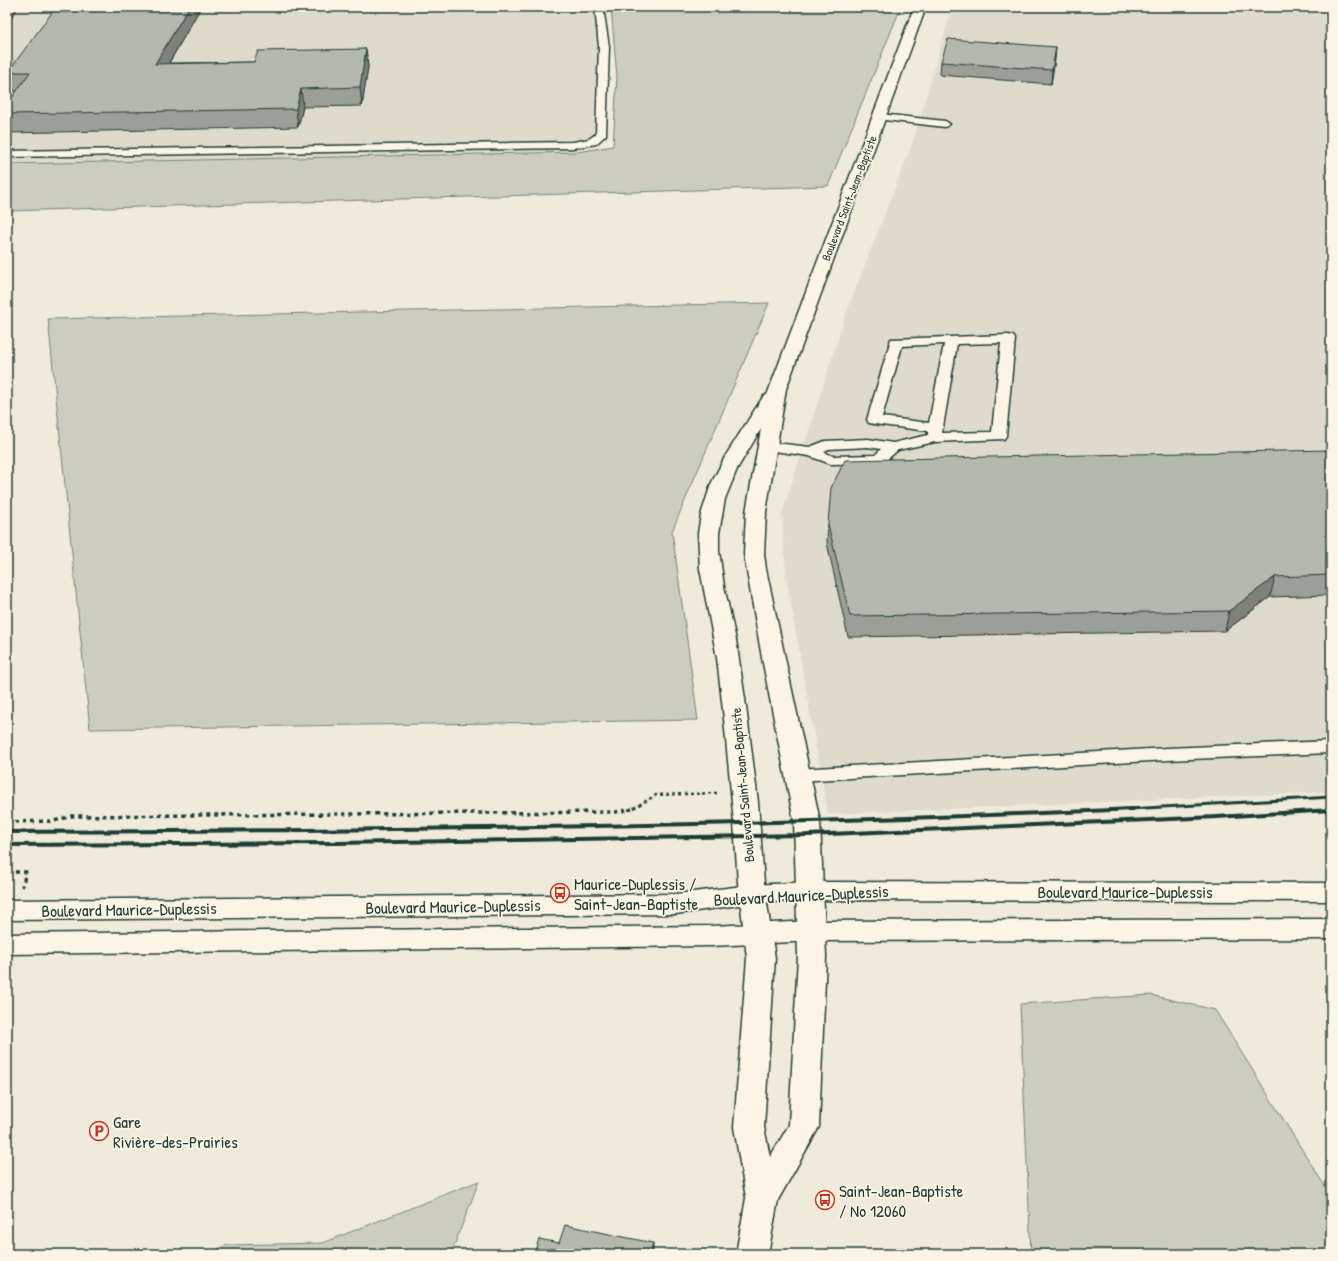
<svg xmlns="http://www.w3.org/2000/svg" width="1338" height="1261" viewBox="0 0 1338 1261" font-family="'Patrick Hand',sans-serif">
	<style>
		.built { fill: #dedbcc }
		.green { fill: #cccdbf; stroke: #76857a }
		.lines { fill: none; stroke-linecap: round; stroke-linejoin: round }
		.service-casing { stroke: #1f3d34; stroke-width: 3 }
		.tertiary-casing { stroke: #1f3d34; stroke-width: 3 }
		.secondary-casing { stroke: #1f3d34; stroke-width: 3 }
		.path-far1 { stroke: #1f3d34; stroke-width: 2.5; stroke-dasharray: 3 3; stroke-linecap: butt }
		.path { stroke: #1f3d34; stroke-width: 3.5; stroke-dasharray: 4 4; stroke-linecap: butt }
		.service { fill: #fcf5e5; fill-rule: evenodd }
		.tertiary { fill: #fcf5e5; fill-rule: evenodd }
		.secondary { fill: #fcf5e5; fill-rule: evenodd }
		.rail-far1 { stroke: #1f3d34; stroke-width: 3 }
		.rail { stroke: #1f3d34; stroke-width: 4 }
		.wall { fill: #9c9f95; stroke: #1f3d34 }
		.shaded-wall { fill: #7f8279; stroke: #1f3d34 }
		.building { fill: #b5b9ad; stroke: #1f3d34 }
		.labels { text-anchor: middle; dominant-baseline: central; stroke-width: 3.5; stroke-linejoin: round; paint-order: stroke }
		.far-street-label { font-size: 12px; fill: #1f3d34; stroke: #fcf5e5 }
		.street-label { font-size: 14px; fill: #1f3d34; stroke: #fcf5e5 }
		.near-poi-label { font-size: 17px; fill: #1f3d34; stroke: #fcf5e5; text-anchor: start }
		.near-street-label { font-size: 17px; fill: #1f3d34; stroke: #fcf5e5 }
	</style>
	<rect width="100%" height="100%" fill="#efeada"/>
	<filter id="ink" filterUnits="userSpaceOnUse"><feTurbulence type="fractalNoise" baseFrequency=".025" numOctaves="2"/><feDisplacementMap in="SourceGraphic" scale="8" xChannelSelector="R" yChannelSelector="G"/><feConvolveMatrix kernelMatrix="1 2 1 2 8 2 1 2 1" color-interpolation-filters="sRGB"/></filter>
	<g filter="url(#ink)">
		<g class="built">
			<polygon points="7,7 595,7 601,135 577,152 7,165"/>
			<polygon points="952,7 1331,7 1331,792 828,814 786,576 782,514 847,311 913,142"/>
		</g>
		<g class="green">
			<polygon points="611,7 901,7 828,186 7,211 7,164 577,152 613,146 617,77"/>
			<polygon points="769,303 672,531 698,720 90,729 48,319"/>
			<polygon points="1151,995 1215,1010 1331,1196 1331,1254 1031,1254 1020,1004"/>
			<polygon points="479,1181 451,1254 206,1254 227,1245 323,1243"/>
		</g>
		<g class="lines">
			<defs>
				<g id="service">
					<polygon points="9,7 17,7 10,17 7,18 7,9"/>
					<polygon points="595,7 603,7 609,47 606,135 596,144 573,148 7,157 7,151 573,142 589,139 596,134 599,47"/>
					<polygon points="880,114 945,121 950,124 945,127 876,119 875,117"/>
					<path d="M1008,335L1013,336L1015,339L1006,436L1004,439L935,442L898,450L884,462L879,463L831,464L809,456L767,450L762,449L760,446L762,443L767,442L810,447L825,441L868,439L893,443L928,435V431L874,424L869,423L867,420L891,339ZM1001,343L992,432L942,433L957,344ZM944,344L929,423L882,417L902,346ZM868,447L881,449L875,455L833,456L824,452L828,449Z"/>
					<polygon points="1331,741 1331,753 1168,760 797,781 790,779 788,775 790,771 797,769 1168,748"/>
				</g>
				<g id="tertiary">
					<polygon points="811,882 1331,883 1331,901 811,900 752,903 676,914 7,920 7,900 676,894 752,885"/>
					<polygon points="1331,919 1331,939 812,941 711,946 7,954 7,934 711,926 812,921"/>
				</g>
				<path id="secondary" d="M914,7H926L786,389L766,512L764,554L766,569L820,821L826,956L819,1127L778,1200L768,1254H736L746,1198L734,1127L747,958L738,883L734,823L724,719L717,658L700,569L698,533L701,515L711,484L726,455L761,400L764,396L767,395ZM761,429L746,512L744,554L762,658L794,821L798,956L789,1125L770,1157L764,1127L775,958L764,883L758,802L745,699L736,640L724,586L719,551V533L725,499L737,469Z"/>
			</defs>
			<use href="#service" class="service-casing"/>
			<use href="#tertiary" class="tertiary-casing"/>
			<use href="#secondary" class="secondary-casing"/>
			<polyline class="path-far1" points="628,810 632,809 656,795 717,793"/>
			<g class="path">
				<polyline points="7,822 54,821 71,816 616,812 632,809"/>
				<polyline points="7,872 26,872 22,887"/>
			</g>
			<use href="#service" class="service"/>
			<use href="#tertiary" class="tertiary"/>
			<use href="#secondary" class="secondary"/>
			<polyline class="rail-far1" points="1112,810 1331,797"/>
			<g class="rail">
				<path d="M7,832C383,830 758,827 1133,809"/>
				<polyline points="7,845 337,843 807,835 1217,817 1331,810"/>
			</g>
		</g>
		<g class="wall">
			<polygon points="201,7 169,63 254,62 366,49 368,67 362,106 303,107 298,127 7,133 7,105 17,91 12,91 8,72"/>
			<polygon points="1056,47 1051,84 940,75 941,62"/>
			<polygon points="1331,450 1331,595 1270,597 1225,631 848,637 827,543 828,524"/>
		</g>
		<g class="shaded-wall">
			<polygon points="189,7 201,7 158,82 155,64"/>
			<polygon points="1056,47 1055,60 1051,84 1052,70"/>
			<polygon points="366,49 368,67 362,106 360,87"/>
			<polygon points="301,89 303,107 298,127 296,109"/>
			<polygon points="1275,577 1270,597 1225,631 1229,611"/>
			<polygon points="653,1243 653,1254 650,1254"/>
		</g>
		<g class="building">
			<polygon points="56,7 189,7 155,64 254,62 258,51 366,49 360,87 301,89 296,109 7,114 7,105 30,72 8,72"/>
			<polygon points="948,39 1056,47 1052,70 941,62"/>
			<polygon points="1331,450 1331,575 1275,577 1229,611 850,616 828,524 831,488 845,460"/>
			<polygon points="565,1225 653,1243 650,1254 534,1254 539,1239 559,1243"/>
		</g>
	</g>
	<defs>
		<symbol id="bus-ring" viewBox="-11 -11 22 22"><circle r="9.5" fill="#fcf5e5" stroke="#c8321e" stroke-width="1.5"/><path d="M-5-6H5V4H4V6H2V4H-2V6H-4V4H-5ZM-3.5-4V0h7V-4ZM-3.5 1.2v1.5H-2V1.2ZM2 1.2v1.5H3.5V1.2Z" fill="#c8321e"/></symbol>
		<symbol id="parking-ring" viewBox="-11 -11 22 22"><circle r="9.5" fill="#fcf5e5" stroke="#c8321e" stroke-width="1.5"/><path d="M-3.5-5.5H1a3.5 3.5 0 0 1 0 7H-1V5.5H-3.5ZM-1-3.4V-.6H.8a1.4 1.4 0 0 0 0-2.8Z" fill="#c8321e"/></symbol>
	</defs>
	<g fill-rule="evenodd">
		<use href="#bus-ring" x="549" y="882" width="22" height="22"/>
		<use href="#parking-ring" x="88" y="1120" width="22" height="22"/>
		<use href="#bus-ring" x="814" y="1189" width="22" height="22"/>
	</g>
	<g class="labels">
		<g class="far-street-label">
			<text transform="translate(849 198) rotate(-69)">Boulevard Saint-Jean-Baptiste</text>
		</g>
		<g class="street-label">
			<text transform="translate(742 785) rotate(-95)">Boulevard Saint-Jean-Baptiste</text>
		</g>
		<g class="near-poi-label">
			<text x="574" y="883">Maurice-Duplessis /<tspan x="574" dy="20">Saint-Jean-Baptiste</tspan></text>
			<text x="113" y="1121">Gare<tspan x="113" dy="20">Rivière-des-Prairies</tspan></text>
			<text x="839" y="1190">Saint-Jean-Baptiste<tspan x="839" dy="20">/ No 12060</tspan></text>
		</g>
		<g class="near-street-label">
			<text x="1125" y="891">Boulevard Maurice-Duplessis</text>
			<text transform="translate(801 895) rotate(-3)">Boulevard Maurice-Duplessis</text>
			<text transform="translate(453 906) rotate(-1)">Boulevard Maurice-Duplessis</text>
			<text transform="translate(129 909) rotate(-1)">Boulevard Maurice-Duplessis</text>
		</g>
	</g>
	<rect width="1338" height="1261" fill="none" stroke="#fcf5e5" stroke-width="24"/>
	<rect x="12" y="12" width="1314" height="1237" fill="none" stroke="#1f3d34" stroke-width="1.5" filter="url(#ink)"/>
</svg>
